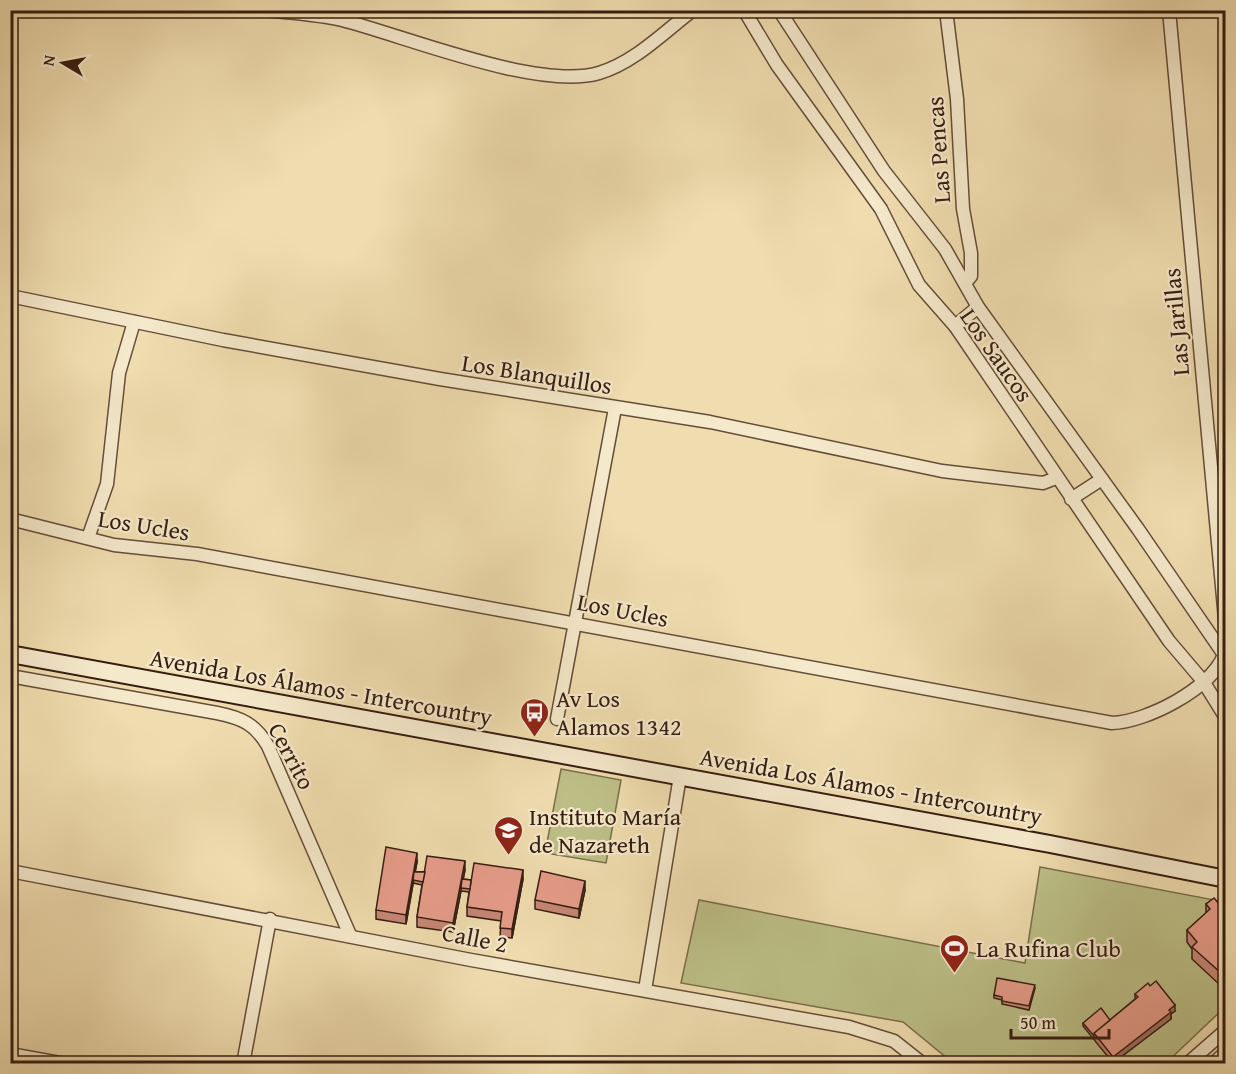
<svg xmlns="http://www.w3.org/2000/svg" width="1236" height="1074" viewBox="0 0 1236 1074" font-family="'Gentium Book Plus',serif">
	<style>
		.green { fill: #bdc088; stroke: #7a6e4c; stroke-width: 1.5 }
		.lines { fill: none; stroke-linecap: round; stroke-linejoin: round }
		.street-casing { stroke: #644d38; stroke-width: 15 }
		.secondary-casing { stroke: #361d11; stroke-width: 20 }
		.street { stroke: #f5e9cb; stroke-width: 12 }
		.secondary { stroke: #f5e9cb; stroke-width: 16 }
		.wall { fill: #c78777; stroke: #361d11; stroke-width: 1.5 }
		.shaded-wall { fill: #a26e61; stroke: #361d11; stroke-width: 1.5 }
		.building { fill: #e79d8a; stroke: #361d11; stroke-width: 1.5 }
		.labels { text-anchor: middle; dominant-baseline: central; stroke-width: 4.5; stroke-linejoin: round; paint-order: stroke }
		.street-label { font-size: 24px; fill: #361d11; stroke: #f5e9cb }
		.poi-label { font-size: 24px; fill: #361d11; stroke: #f5e9cb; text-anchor: start }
	</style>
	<rect width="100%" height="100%" fill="#f0ddaf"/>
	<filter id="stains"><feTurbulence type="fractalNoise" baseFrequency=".00333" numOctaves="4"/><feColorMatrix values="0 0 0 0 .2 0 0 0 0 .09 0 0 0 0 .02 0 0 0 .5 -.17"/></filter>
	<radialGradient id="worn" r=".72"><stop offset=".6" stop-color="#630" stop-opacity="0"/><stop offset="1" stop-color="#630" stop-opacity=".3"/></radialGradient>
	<g class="green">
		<polygon points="561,769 621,780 606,863 545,853"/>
		<polygon points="1040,867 1225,902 1225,1007 1166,1063 953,1063 903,1022 681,983 699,900 1025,963"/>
	</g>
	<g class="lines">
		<defs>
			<g id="street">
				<path d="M265,10C291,13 317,14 342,20C405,36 539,91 599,73C634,63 664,32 693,10"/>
				<polyline points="744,10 777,65 881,209 919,285 955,326 1169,641 1203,681 1226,718"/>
				<polyline points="779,10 884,171 945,249 978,307 1138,529 1225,656"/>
				<polyline points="946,10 957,99 963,209 971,253 971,276 965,283"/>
				<polyline points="1169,10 1226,630"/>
				<polyline points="10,296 223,340 440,379 710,422 942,471 1043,483 1056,478"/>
				<polyline points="955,326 978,307"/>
				<polyline points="1071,499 1102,479"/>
				<path d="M10,519L114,545L197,554L1112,723C1146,722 1211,689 1224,655C1226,650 1225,642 1226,637"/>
				<polyline points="88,538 107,484 119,373 134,322"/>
				<path d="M10,676L217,713C242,718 255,724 268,746L350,935"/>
				<polyline points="557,719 615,408"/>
				<polyline points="10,871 471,960 849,1027 894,1041 923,1064"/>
				<polyline points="645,990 680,776"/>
				<polyline points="10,1054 65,1064"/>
				<polyline points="243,1064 270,919"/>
				<polyline points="1187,1064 1226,1030"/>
				<polyline points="1213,1064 1226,1052"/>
			</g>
			<polyline id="secondary" points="10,654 1050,844 1226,879"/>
		</defs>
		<use href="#street" class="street-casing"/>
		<use href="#secondary" class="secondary-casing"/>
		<use href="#street" class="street"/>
		<use href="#secondary" class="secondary"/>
	</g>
	<g class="wall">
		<polygon points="417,862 415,872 465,870 463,879 471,880 523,879 512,938 500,937 501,921 467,916 467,907 469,892 461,891 453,932 417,927 417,917 422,885 413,883 406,924 376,919 376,910"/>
		<polygon points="585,890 579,918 535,909 535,900"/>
		<polygon points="1206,904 1226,912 1221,986 1192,959 1192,949 1187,942 1187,930 1206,913"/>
		<polygon points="1035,988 1029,1010 1002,1004 1002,1000 994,998 994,995"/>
		<polygon points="1135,994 1175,1011 1171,1014 1171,1019 1113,1063 1083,1026 1083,1023 1110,1020 1135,999"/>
	</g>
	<g class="shaded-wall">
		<polygon points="417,853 417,862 406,924 406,915"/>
		<polygon points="465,861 465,870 453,932 453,923"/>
		<polygon points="523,870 523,879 512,938 512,929"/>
		<polygon points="585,881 585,890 579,918 579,909"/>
		<polygon points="1226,970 1226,982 1221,986 1221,973"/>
		<polygon points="1175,1005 1175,1011 1171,1014 1171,1019 1113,1063 1113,1057"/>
	</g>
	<g class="building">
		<polygon points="386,847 417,853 406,915 376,910"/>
		<polygon points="427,856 465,861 453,923 417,917"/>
		<polygon points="474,863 523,870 512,929 500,928 502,912 467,907"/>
		<polygon points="541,871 585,881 579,909 535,900"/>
		<polygon points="414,872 425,872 423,882 413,880"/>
		<polygon points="462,879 471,880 470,889 461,888"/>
		<polygon points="1214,898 1226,912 1226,970 1221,973 1192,947 1197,942 1187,930 1210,909 1206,904"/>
		<polygon points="997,978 1035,985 1029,1006 1002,1001 1002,997 994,995"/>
		<polygon points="1156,981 1175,1005 1169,1010 1171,1012 1113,1057 1094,1033 1138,997 1135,994 1148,983 1150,986"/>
		<polygon points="1101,1008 1110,1020 1094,1033 1094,1036 1083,1023"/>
	</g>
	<defs>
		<symbol id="bus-pin" viewBox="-11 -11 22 30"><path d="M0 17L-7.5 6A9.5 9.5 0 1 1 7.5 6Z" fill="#8f2418" stroke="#f5e9cb"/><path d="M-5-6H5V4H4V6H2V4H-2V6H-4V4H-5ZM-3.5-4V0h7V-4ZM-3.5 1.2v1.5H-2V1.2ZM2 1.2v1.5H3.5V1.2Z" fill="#fff"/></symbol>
		<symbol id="school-pin" viewBox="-11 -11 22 30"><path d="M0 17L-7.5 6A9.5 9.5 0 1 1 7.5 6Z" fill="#8f2418" stroke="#f5e9cb"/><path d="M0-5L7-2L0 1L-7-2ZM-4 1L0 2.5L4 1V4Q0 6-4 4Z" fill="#fff"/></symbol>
		<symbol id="stadium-pin" viewBox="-11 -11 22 30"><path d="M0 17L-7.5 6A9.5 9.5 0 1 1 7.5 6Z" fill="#8f2418" stroke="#f5e9cb"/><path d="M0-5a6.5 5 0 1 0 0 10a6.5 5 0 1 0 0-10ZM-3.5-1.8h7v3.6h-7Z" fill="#fff"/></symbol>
	</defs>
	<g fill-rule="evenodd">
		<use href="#bus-pin" x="518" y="696" width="33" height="45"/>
		<use href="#school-pin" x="492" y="814" width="33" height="45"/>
		<use href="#stadium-pin" x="938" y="932" width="33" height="45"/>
	</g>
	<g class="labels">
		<g class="street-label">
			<text transform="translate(938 150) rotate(-94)">Las Pencas</text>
			<text transform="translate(1176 322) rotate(-95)">Las Jarillas</text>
			<text transform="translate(997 355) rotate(55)">Los Saucos</text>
			<text transform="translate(537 374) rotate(9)">Los Blanquillos</text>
			<text transform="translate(144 525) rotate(9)">Los Ucles</text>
			<text transform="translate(623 610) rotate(11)">Los Ucles</text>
			<text transform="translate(321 687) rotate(10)">Avenida Los Álamos - Intercountry</text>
			<text transform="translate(292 756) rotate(62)">Cerrito</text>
			<text transform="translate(871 786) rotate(10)">Avenida Los Álamos - Intercountry</text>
			<text transform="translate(475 938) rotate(11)">Calle 2</text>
		</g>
		<g class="poi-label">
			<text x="556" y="698">Av Los<tspan x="556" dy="28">Alamos 1342</tspan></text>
			<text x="529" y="816">Instituto María<tspan x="529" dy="28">de Nazareth</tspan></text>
			<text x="976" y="948">La Rufina Club</text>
		</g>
	</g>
	<rect width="1236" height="1074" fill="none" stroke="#f0ddaf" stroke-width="36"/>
	<rect x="12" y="12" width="1212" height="1050" fill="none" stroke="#361d11" stroke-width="3"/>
	<rect x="18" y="18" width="1200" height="1038" fill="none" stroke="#361d11" stroke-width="1.5"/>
	<g transform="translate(63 63) rotate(280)" stroke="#f5e9cb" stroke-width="4.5" paint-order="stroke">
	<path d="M0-4.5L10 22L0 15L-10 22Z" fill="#361d11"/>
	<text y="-9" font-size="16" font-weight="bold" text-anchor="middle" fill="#361d11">N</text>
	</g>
	<path d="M1011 1029v9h98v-9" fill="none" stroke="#361d11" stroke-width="3"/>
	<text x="1020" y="1029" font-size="18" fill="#361d11" stroke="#f5e9cb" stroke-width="4.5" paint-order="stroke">50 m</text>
	<rect width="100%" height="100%" filter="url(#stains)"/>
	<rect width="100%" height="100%" fill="url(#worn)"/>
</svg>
